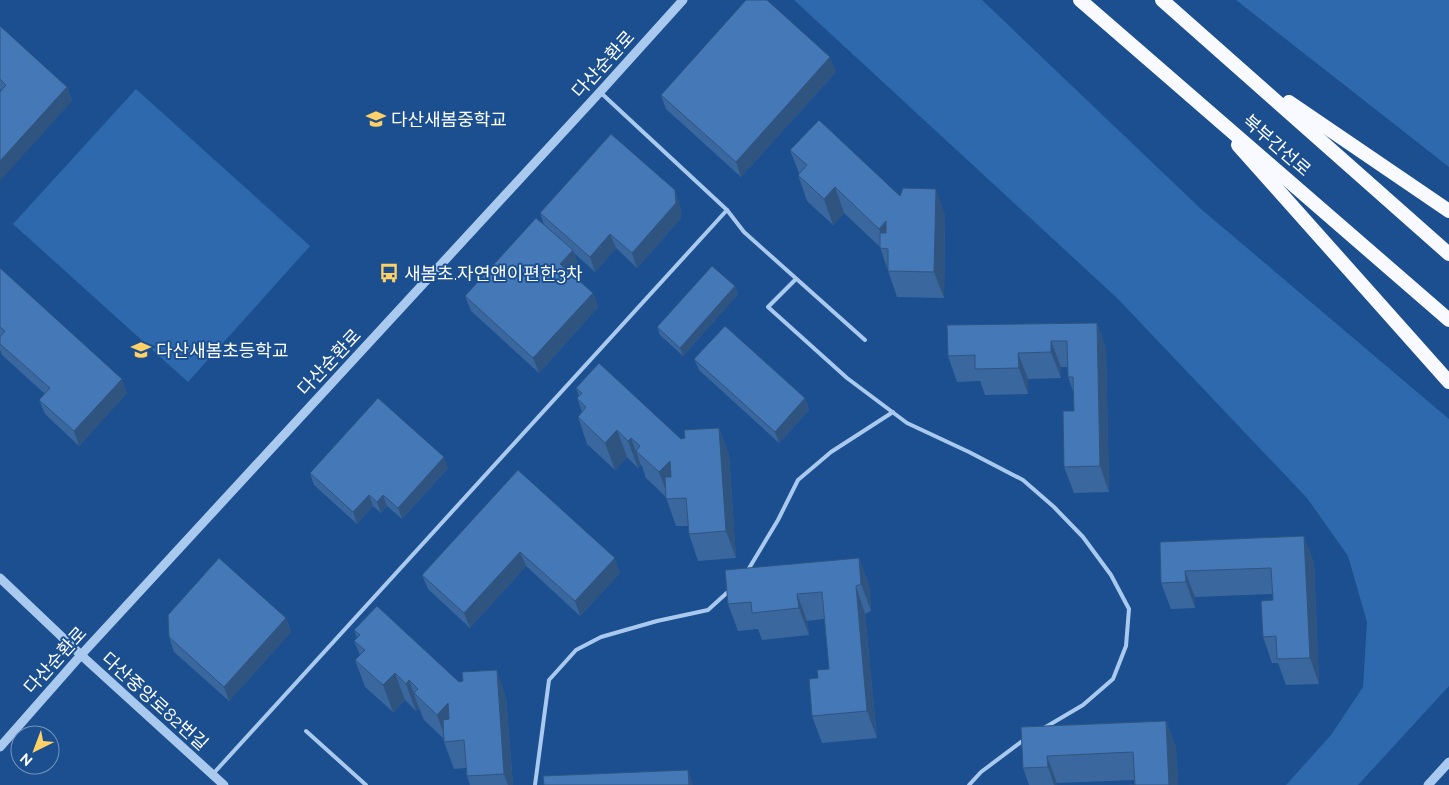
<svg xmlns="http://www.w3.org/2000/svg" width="1449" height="785" viewBox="0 0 1449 785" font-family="Raleway,'Noto Sans KR',sans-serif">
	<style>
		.green { fill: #2e69ad }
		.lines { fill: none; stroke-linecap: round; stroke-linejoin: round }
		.service { stroke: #a9c9ee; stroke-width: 4 }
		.tertiary { stroke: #a9c9ee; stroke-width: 9 }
		.trunk { stroke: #f8faff; stroke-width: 14 }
		.wall { fill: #3a679d }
		.shaded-wall { fill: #305480 }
		.building { fill: #4478b7; stroke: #305480 }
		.labels { text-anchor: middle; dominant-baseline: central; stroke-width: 4; stroke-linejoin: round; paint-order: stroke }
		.street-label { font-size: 18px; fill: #fff; stroke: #1b4f8f }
		.poi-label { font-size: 18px; fill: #fff; stroke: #1b4f8f; text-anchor: start }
	</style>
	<rect width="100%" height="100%" fill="#1b4f8f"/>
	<g class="green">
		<polygon points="794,0 982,0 1201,209 1449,419 1449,686 1358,785 1286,785 1331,735 1363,687 1367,622 1348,556 1307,498 1118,299"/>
		<polygon points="1236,0 1449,0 1449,167"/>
		<polygon points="136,89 310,246 188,382 13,224"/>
	</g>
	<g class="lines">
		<g class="service">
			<polyline points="727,210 744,232 865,340"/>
			<polyline points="796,279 768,307 847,378 907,423 969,452 1023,480 1054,507 1083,537 1111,575 1129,609 1126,646 1113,679 1083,705 1044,728"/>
			<polyline points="748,570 778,520 798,480 831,452 893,412"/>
			<polyline points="306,731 366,785"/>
			<polyline points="212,775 727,210 600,92"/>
			<polyline points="535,785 549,680 576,650 601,637 657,621 708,610 730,590"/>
			<polyline points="969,785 981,772 1025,739"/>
		</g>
		<g class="tertiary">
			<polyline points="0,578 81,655 224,785"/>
			<polyline points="0,747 81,655 600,92 683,0"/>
			<polyline points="1428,785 1449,762"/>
		</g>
		<g class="trunk">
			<polyline points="1080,0 1449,320"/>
			<polyline points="1162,0 1449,254"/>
			<polyline points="1289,102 1449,211"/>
			<polyline points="1238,145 1449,382"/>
		</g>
	</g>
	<g class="wall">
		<polygon points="0,26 67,87 72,101 1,90 0,89"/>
		<polygon points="836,72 741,177 666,109 661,95"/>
		<polygon points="790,150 945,215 944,298 897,297 880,247 844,213 833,225 807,201 798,175 799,173"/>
		<polygon points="680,205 681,218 637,268 616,248 595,272 574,253 578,265 571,273 593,293 598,307 539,373 471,311 465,296 544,225 540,213"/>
		<polygon points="0,268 127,393 79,446 45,414 39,400 45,394 2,355 0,350"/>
		<polygon points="735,286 738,294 683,356 660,335 657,327"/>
		<polygon points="1097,323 1106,349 1109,492 1074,493 1064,467 1074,411 1073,391 1068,377 1068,367 1061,367 1061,378 1028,379 1028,394 985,395 980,381 957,382 948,356"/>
		<polygon points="694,359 805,398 809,410 779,443 699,370"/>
		<polygon points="576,388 681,439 719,428 729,455 736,558 698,561 689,534 688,526 676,526 666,497 646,478 642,466 641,465 638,468 627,457 615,470 587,444 578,417 582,412 577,398 579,396"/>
		<polygon points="448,468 402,519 387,506 381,513 373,506 357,524 314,485 310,473"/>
		<polygon points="518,470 620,573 580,616 526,566 470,628 428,589 422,575"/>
		<polygon points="1160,542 1314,562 1319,684 1286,685 1278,663 1272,663 1263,637 1273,600 1273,594 1195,597 1195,608 1171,609 1161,583"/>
		<polygon points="859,558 869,585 871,611 865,614 877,738 822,743 812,716 818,678 829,669 824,619 807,621 809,635 762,640 758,629 738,631 728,604"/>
		<polygon points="286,618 291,632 229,701 174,652 169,637"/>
		<polygon points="354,630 459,682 506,697 513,785 470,785 467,776 466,768 454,769 444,742 444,739 424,720 419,708 416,711 405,700 393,712 365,687 355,660 360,655 354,641 357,638"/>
		<polygon points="1166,721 1176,748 1178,785 1129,785 1135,785 1134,780 1057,783 1057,785 1029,785 1023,768 1021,727"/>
	</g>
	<g class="shaded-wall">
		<polygon points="830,57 836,72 741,177 736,162"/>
		<polygon points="67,87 72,101 0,181 0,161"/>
		<polygon points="835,187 844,213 833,225 824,199"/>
		<polygon points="936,189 945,215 944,298 934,272"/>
		<polygon points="675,190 680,205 681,218 637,268 632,253"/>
		<polygon points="886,221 888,249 886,248 879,229"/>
		<polygon points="610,234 616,248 595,272 590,257"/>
		<polygon points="573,250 578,265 566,278 560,264"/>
		<polygon points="735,286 738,294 683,356 680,348"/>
		<polygon points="593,293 598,307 539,373 533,358"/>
		<polygon points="1097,323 1106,349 1109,492 1100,466"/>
		<polygon points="1051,341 1061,367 1061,378 1051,352"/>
		<polygon points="1018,353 1028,379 1028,394 1019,368"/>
		<polygon points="122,379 127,393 79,446 74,431"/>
		<polygon points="805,398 809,410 779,443 775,432"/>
		<polygon points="719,428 729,455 736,558 726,531"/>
		<polygon points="617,430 627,457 615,470 605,443"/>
		<polygon points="631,438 641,465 638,468 628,441"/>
		<polygon points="444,457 448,468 402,519 398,508"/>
		<polygon points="670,461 679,488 669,499 659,472"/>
		<polygon points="369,495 373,506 357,524 353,512"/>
		<polygon points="383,495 387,506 381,513 377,502"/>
		<polygon points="1304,536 1314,562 1319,684 1310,658"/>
		<polygon points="520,552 526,566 470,628 464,613"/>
		<polygon points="615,558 620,573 580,616 575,601"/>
		<polygon points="859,558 869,585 871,611 861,584"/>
		<polygon points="1185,571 1195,597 1195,608 1186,582"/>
		<polygon points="856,586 865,614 877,738 867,711"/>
		<polygon points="797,594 807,621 809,635 799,608"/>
		<polygon points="286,618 291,632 229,701 224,687"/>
		<polygon points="497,670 506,697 513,785 508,785 504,774"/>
		<polygon points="395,673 405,700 393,712 383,685"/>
		<polygon points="409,680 419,708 416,711 406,684"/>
		<polygon points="448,703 457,731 447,742 437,715"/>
		<polygon points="1166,721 1176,748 1178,785 1169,785"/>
		<polygon points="1047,756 1057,783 1057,785 1054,785 1048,767"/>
		<polygon points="688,770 693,785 689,785"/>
	</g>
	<g class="building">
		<polygon points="746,0 767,0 830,57 736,162 661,95"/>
		<polygon points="0,26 67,87 0,161 0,92 6,85 0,79"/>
		<polygon points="819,120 900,196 903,188 936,189 934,272 888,271 888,249 880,248 880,233 886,233 886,221 879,229 835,187 824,199 798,175 807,165 790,150"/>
		<polygon points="611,134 675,190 676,203 632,253 610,234 590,257 540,213"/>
		<polygon points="536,218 573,250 560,264 593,293 533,358 465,296"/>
		<polygon points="712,266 735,286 680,348 657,327"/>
		<polygon points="0,268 122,379 74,431 39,400 50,388 0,344 0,337 5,331 0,327"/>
		<polygon points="1097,323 1100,466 1064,467 1063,411 1074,411 1073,377 1068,377 1067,341 1051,341 1051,352 1018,353 1019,368 975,369 975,355 948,356 947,325"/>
		<polygon points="725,326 805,398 775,432 694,359"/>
		<polygon points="599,363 681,439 685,438 684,430 719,428 726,531 689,534 686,498 666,499 665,477 671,477 670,461 659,472 636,451 640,446 631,438 628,441 617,430 605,443 578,417 586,407 577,398 582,393 576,388"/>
		<polygon points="378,398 444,457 398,508 383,495 377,502 369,495 353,512 310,473"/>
		<polygon points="518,470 615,558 575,601 520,552 464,613 422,575"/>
		<polygon points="1304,536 1310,658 1277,659 1276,636 1263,637 1261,601 1273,600 1271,568 1185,571 1186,582 1161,583 1160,542"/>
		<polygon points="219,558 286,618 224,687 169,637 168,615"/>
		<polygon points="859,558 861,584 856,586 867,711 812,716 809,679 818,678 817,670 829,669 822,592 797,594 799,608 752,613 751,602 728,604 725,570"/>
		<polygon points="377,606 459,682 463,681 462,672 497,670 504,774 467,776 464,740 444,742 443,720 449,719 448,703 437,715 414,693 418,689 409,680 406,684 395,673 383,685 355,660 365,650 354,641 360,635 354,630"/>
		<polygon points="1166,721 1169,785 1129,785 1135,785 1133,752 1047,756 1048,767 1023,768 1021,727"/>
		<polygon points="688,770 689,785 544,785 543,776"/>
	</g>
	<defs>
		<symbol id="school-bare" viewBox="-9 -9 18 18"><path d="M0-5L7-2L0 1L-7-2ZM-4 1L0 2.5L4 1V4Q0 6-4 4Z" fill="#ffd166" stroke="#1b4f8f" stroke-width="2.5" paint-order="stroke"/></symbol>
		<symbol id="bus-bare" viewBox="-9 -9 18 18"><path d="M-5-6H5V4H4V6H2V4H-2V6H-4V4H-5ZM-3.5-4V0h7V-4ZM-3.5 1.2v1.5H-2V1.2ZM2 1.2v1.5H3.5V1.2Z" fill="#ffd166" stroke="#1b4f8f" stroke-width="2.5" paint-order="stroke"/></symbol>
	</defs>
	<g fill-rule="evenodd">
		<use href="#school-bare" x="362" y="105" width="28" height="28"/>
		<use href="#bus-bare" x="375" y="259" width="28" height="28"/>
		<use href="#school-bare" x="127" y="336" width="28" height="28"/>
	</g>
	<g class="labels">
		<g class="street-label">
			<text transform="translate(603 64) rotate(-48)">다산순환로</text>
			<text transform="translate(1277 145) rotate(41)">북부간선로</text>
			<text transform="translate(329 362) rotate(-47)">다산순환로</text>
			<text transform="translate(55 660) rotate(-48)">다산순환로</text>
			<text transform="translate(155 701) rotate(42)">다산중앙로82번길</text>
		</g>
		<g class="poi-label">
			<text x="391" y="119">다산새봄중학교</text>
			<text x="404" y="273">새봄초.자연앤이편한3차</text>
			<text x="156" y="350">다산새봄초등학교</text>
		</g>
	</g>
	<g transform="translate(35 750) rotate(222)"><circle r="24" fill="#1b4f8f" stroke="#7695bc"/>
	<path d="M0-4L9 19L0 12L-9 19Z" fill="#ffd166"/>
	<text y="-8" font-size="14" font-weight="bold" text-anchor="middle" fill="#ffffff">N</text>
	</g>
</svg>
